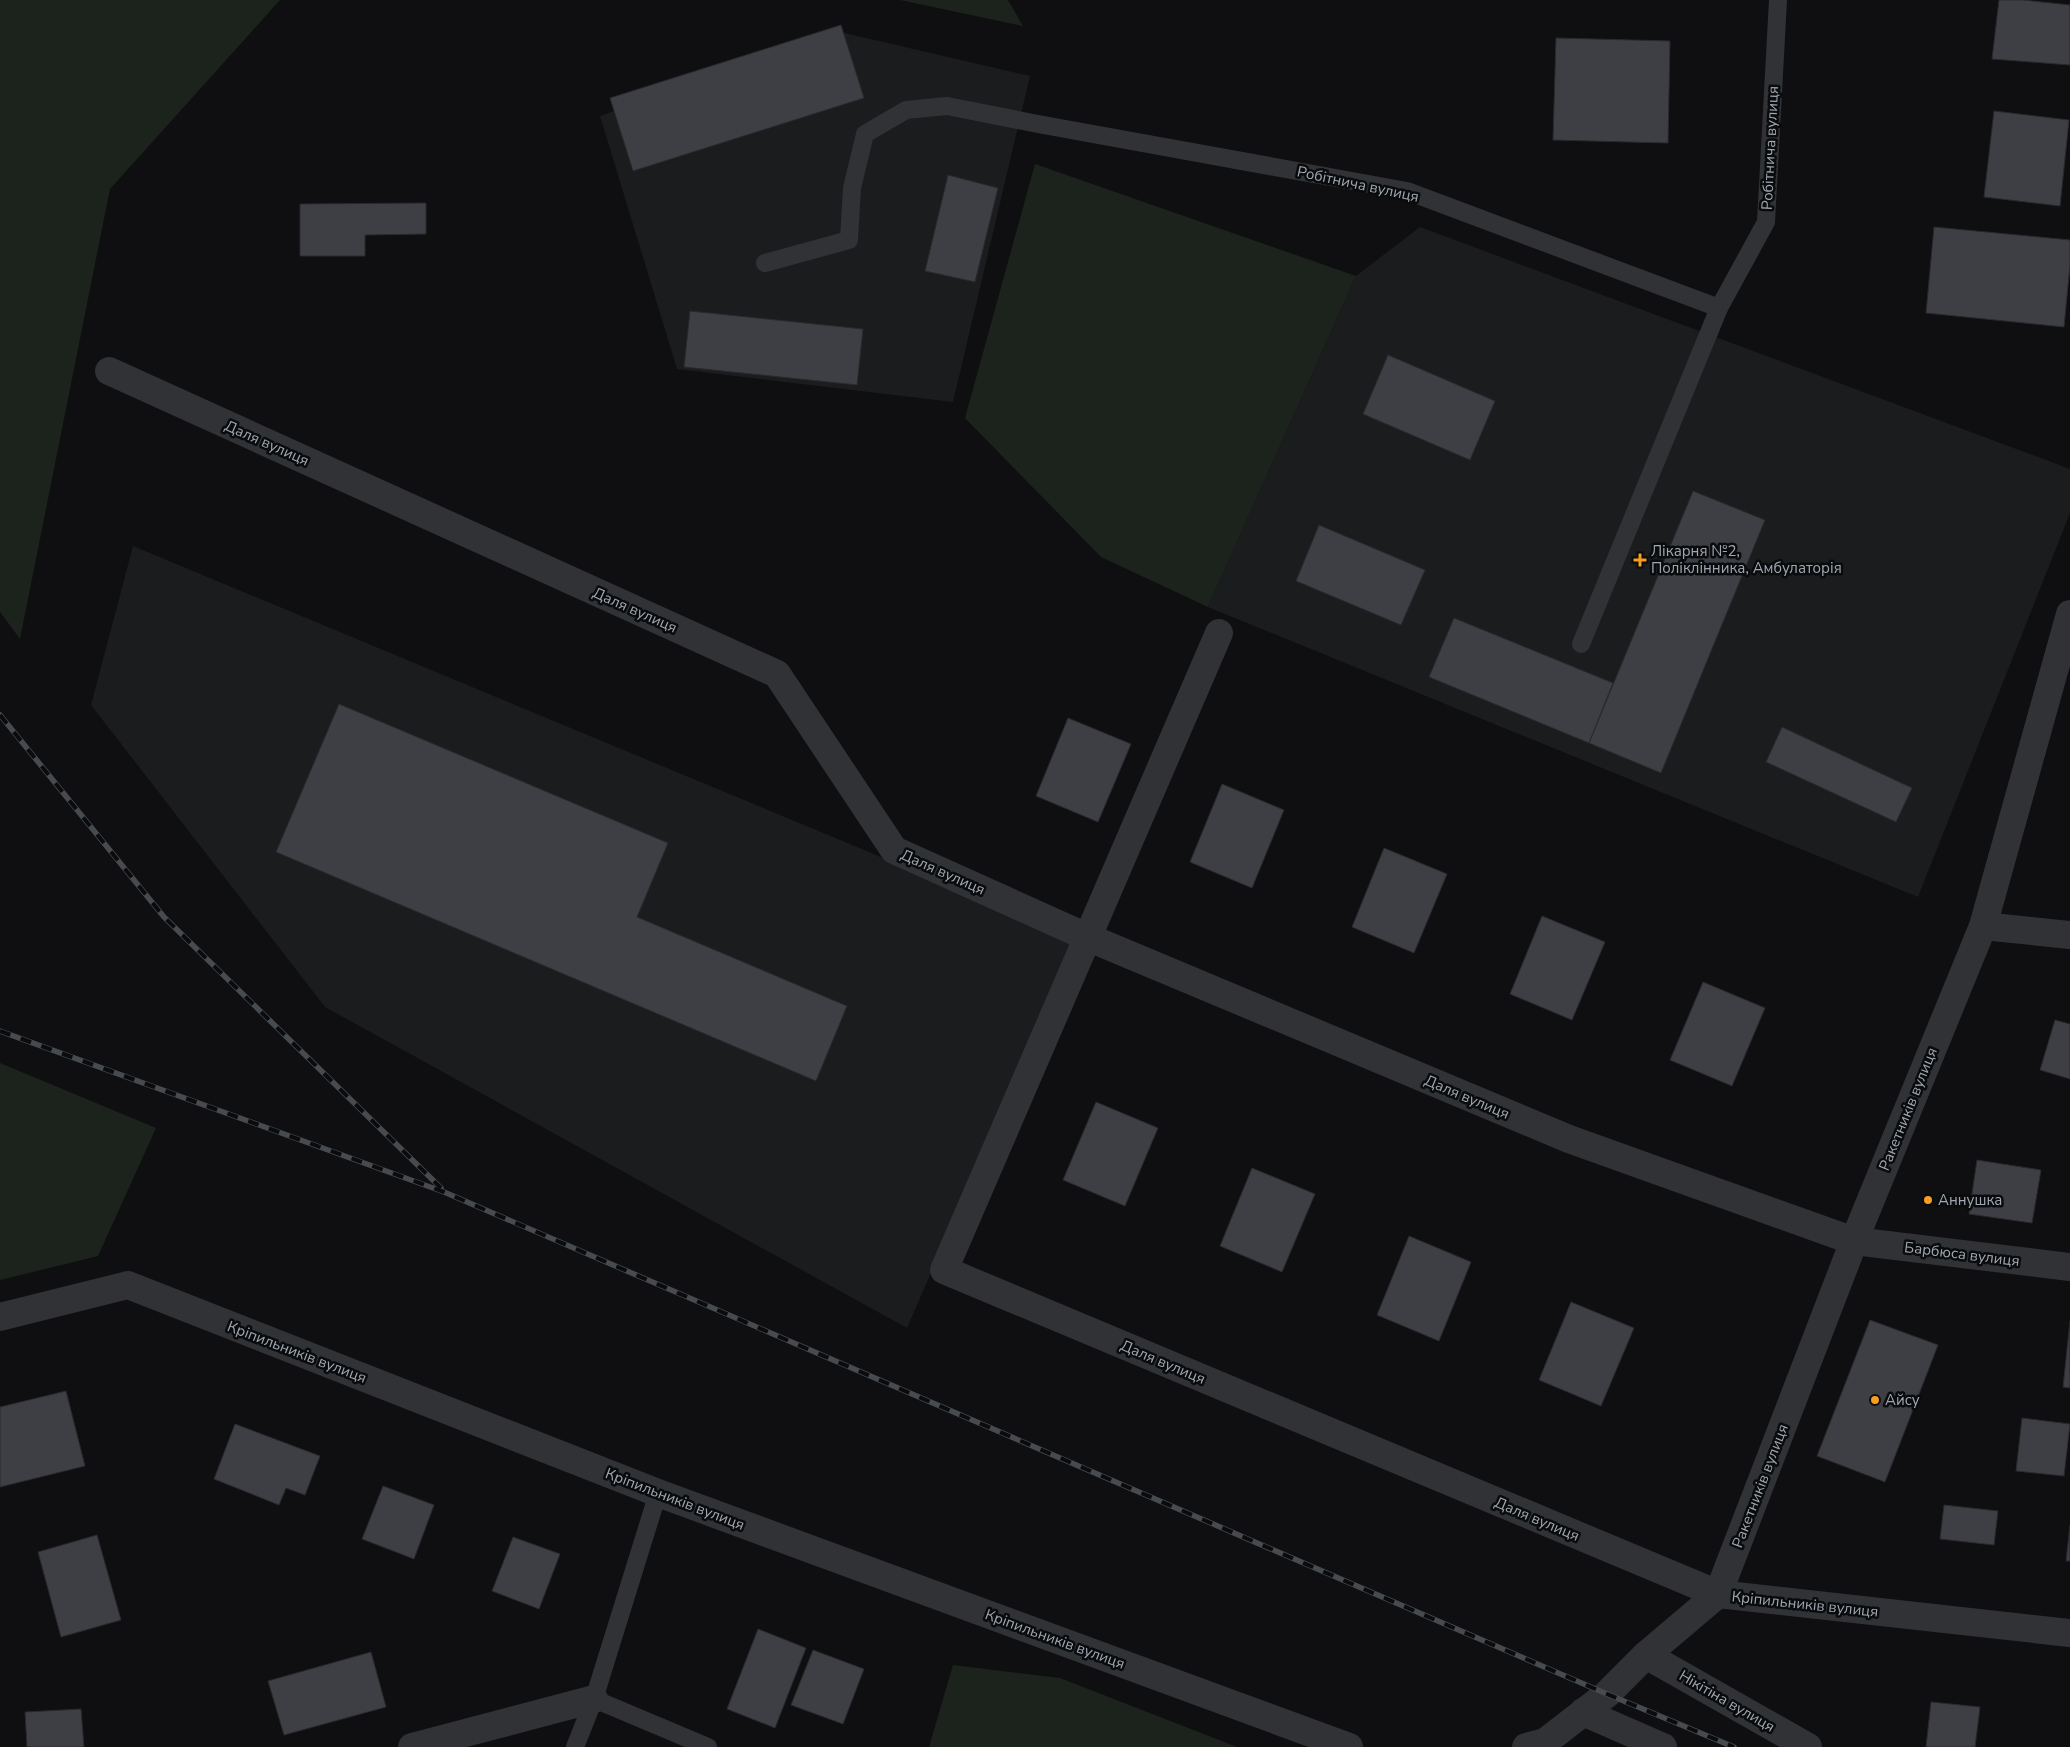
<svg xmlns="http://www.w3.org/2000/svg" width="2070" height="1747" viewBox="0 0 2070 1747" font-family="'Nunito Sans',sans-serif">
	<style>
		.built { fill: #1b1c1e }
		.green { fill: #1c231c }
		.building { fill: #3e3f44; stroke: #292a2d }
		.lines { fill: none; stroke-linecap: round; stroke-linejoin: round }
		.service { stroke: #303236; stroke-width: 18 }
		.minor { stroke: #303236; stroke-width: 28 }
		.tertiary { stroke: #303236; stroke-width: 28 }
		.rail-casing { stroke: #474a4f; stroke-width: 5.5 }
		.rail { stroke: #0a0b0c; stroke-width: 4; stroke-dasharray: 11; stroke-linecap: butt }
		.poi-dot { fill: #f79d21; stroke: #0a0b0c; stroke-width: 2 }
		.labels { text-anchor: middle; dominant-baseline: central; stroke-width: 5; stroke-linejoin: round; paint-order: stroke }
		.street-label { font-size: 15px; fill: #a0a7b2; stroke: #0a0b0c }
		.poi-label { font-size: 15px; fill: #a0a7b2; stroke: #0a0b0c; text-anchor: start }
	</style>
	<rect width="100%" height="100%" fill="#0f0f11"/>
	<g class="built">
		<polygon points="836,31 1030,76 953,402 677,369 600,116"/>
		<polygon points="1420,227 2070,469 2070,513 1918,897 1208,607 1356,276"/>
		<polygon points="133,546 869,852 1074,944 907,1328 325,1007 91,705"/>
	</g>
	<g class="green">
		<polygon points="0,0 280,0 110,189 20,639 0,612"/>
		<polygon points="900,0 1008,0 1023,26"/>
		<polygon points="1035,164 1356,276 1208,607 1101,557 965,418"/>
		<polygon points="0,1063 156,1128 98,1256 0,1280"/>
		<polygon points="953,1665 1060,1678 1237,1747 929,1747"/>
	</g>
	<g class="building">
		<polygon points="1999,0 2023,0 2070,5 2070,65 1992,59"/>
		<polygon points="841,25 864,98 633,171 610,98"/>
		<polygon points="1556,38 1670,41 1668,143 1553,140"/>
		<polygon points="1994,111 2069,120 2060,206 1984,197"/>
		<polygon points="948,175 998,188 975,282 925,271"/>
		<polygon points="426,203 426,234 365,235 365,256 300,256 300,204"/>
		<polygon points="1934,227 2070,240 2070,265 2064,327 1926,313"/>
		<polygon points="690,311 863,329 857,385 684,367"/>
		<polygon points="1388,355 1495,401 1470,460 1363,414"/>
		<polygon points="1693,491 1765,520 1661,773 1589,743"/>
		<polygon points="1319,525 1425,570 1401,625 1296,581"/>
		<polygon points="1454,618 1613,683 1589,743 1429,677"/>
		<polygon points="339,704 668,843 637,917 847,1006 816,1081 276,852"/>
		<polygon points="1068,718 1131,744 1098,822 1036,796"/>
		<polygon points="1782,727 1912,788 1896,822 1766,762"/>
		<polygon points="1222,784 1284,810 1252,888 1190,862"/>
		<polygon points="1384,848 1447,874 1414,953 1352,927"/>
		<polygon points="1542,916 1605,942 1572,1020 1510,994"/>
		<polygon points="1703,982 1765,1008 1732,1086 1670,1060"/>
		<polygon points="2055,1020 2070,1024 2070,1079 2040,1070"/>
		<polygon points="1096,1102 1158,1128 1125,1206 1063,1180"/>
		<polygon points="1977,1160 2041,1170 2032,1223 1969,1214"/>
		<polygon points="1252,1168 1315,1194 1282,1272 1220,1246"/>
		<polygon points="1409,1236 1471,1262 1439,1341 1377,1315"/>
		<polygon points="1571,1302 1634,1328 1601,1406 1539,1380"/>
		<polygon points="1870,1320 1938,1345 1885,1482 1817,1456"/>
		<polygon points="2070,1321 2070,1388 2063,1387"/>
		<polygon points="66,1391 85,1466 0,1487 0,1407"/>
		<polygon points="2022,1418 2070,1424 2064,1476 2016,1471"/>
		<polygon points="235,1424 320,1456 305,1495 286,1488 279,1505 214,1479"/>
		<polygon points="383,1486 434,1505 414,1559 362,1539"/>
		<polygon points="1944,1505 1998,1511 1994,1545 1940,1539"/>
		<polygon points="2070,1525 2070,1561 2066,1561"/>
		<polygon points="97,1535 121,1620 61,1637 38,1552"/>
		<polygon points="513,1537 560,1554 539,1609 492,1591"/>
		<polygon points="758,1629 806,1648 775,1728 727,1709"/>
		<polygon points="813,1650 864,1669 843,1724 791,1705"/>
		<polygon points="371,1652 386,1707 284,1735 268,1681"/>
		<polygon points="1931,1702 1980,1707 1975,1747 1926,1747"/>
		<polygon points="81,1709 84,1747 27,1747 25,1712"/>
	</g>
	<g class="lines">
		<g class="service">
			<polyline points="765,263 849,240 852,188 865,134 906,110 947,106 1038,124 1407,191 1719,308 1766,222 1778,0"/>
			<polyline points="1581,644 1719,308"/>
			<polyline points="594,1699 708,1747"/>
			<polyline points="575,1747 594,1699 658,1493"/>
		</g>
		<g class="minor">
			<polyline points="109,371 777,674 894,850 1087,937 1569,1139 1854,1241 2070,1267"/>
			<polyline points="1219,633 944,1270 1718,1594 1854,1241 1983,926 2070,614"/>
			<polyline points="1983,926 2070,935"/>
			<polyline points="1646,1655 1808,1747"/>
			<polyline points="1583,1712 1663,1747"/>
			<polyline points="412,1747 594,1699"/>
		</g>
		<g class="tertiary">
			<polyline points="0,1317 128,1285 658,1493 1349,1747"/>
			<polyline points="1526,1747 1545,1742 1607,1694 1646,1655 1718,1594 2070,1633"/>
		</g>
		<defs>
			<g id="rail">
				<polyline points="0,715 164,917 441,1188"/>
				<polyline points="0,1031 444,1192 1607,1694 1734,1747"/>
			</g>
		</defs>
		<use href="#rail" class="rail-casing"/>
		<use href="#rail" class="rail"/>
	</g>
	<g class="poi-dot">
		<path d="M1637.5 552.5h5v5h5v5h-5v5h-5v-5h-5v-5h5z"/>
		<circle cx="1928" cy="1200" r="5"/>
		<circle cx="1875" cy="1400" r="5"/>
	</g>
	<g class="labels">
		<g class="street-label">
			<text transform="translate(1770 148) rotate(-87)">Робітнича вулиця</text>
			<text transform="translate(1358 184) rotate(12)">Робітнича вулиця</text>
			<text transform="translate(267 443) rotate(24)">Даля вулиця</text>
			<text transform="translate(635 610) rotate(24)">Даля вулиця</text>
			<text transform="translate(943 872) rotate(24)">Даля вулиця</text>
			<text transform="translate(1467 1097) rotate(23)">Даля вулиця</text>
			<text transform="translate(1908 1109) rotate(-68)">Ракетників вулиця</text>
			<text transform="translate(1962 1254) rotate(7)">Барбюса вулиця</text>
			<text transform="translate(297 1352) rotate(21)">Кріпильників вулиця</text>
			<text transform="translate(1163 1362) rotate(23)">Даля вулиця</text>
			<text transform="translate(1760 1486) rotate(-69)">Ракетників вулиця</text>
			<text transform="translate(675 1499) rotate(21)">Кріпильників вулиця</text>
			<text transform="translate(1537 1519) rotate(23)">Даля вулиця</text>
			<text transform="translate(1805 1604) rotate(6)">Кріпильників вулиця</text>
			<text transform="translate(1055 1639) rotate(20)">Кріпильників вулиця</text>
			<text transform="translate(1727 1701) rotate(30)">Нікітіна вулиця</text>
		</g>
		<g class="poi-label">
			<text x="1651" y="551">Лікарня №2,<tspan x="1651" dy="17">Поліклінника, Амбулаторія</tspan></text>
			<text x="1938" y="1200">Аннушка</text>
			<text x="1885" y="1400">Айсу</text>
		</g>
	</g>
</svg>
